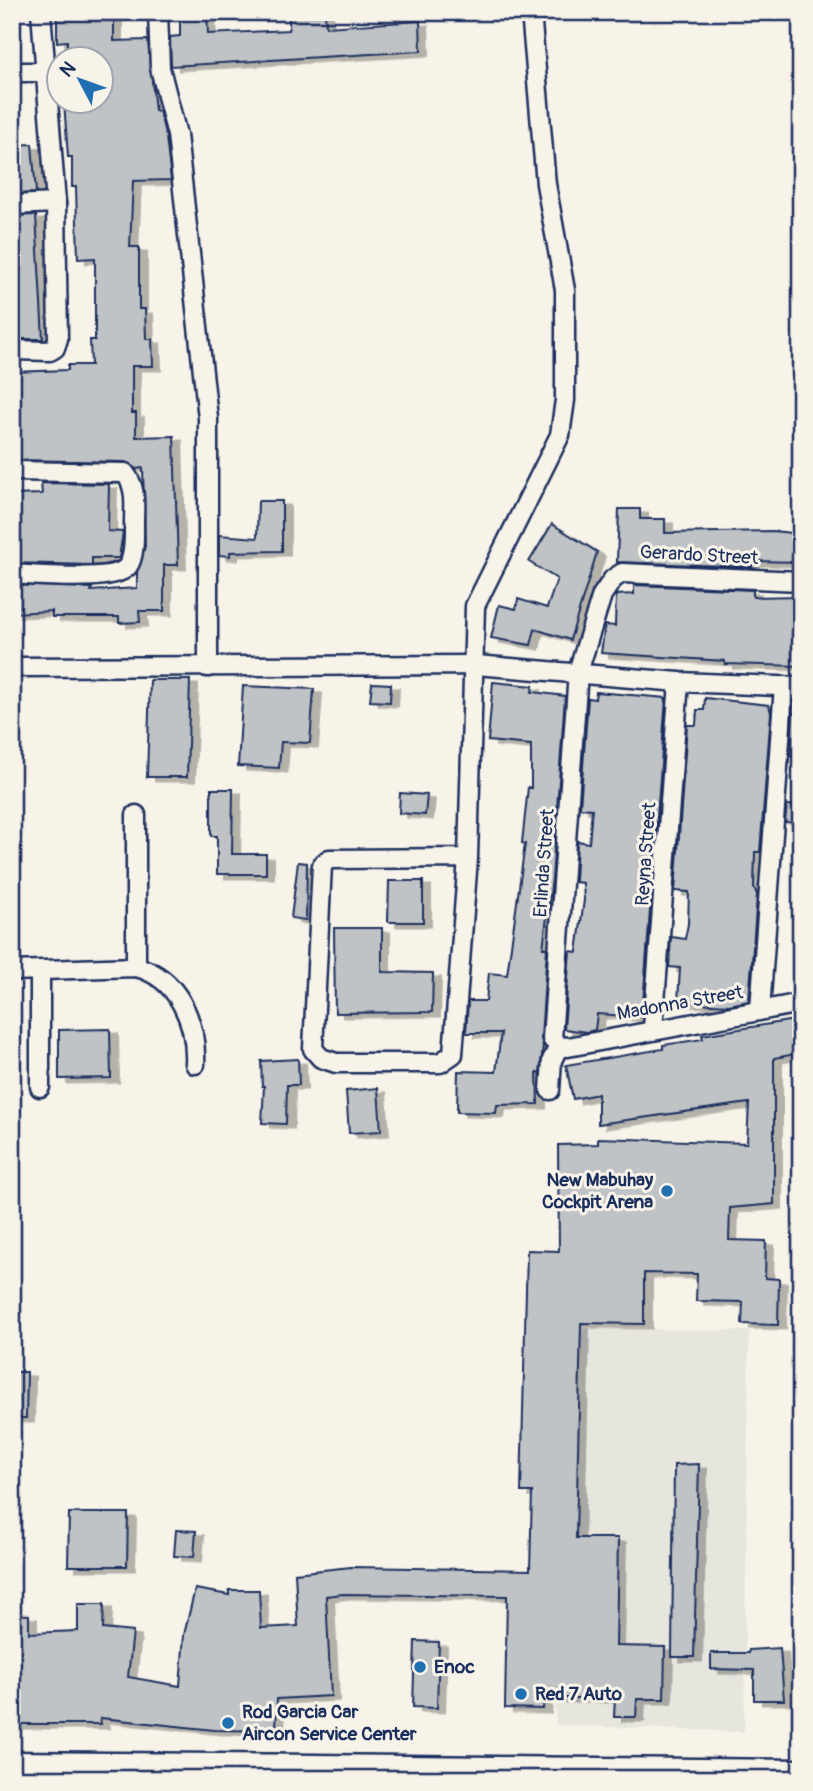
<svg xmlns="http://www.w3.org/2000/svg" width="813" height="1791" viewBox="0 0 813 1791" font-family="Pangolin,sans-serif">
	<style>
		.built { fill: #e6e5de }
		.building { fill: #c0c3c5; stroke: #1b2f5e; stroke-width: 2; filter: url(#shadow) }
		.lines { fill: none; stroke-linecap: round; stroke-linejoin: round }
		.minor-casing { stroke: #1b2f5e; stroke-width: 23 }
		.trunk-casing { stroke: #1b2f5e; stroke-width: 35 }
		.minor { stroke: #f7f3e8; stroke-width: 18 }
		.trunk { stroke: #f7f3e8; stroke-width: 30 }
		.poi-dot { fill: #1f6fb2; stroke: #f7f3e8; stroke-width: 2.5 }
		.labels { text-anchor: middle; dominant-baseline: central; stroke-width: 6; stroke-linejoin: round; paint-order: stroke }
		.street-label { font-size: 19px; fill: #1b2f5e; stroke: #f7f3e8 }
		.poi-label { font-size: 19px; font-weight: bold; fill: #1b2f5e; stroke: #f7f3e8; text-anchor: start }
	</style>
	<defs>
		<filter id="shadow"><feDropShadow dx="8" dy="4.5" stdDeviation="0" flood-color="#0004"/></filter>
	</defs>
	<rect width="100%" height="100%" fill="#f7f3e8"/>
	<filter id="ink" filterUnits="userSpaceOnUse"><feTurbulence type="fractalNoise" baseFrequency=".0143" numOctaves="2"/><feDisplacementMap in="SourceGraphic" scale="14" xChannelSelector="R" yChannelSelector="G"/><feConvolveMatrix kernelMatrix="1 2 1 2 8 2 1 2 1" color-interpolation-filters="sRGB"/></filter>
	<g filter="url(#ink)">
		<polygon class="built" points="554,1328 749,1331 744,1732 556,1725 549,1517"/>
		<g class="building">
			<polygon points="57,12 114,12 114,41 148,40 155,111 159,111 166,137 171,180 133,181 130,247 139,247 139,309 145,309 146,339 152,339 153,366 132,366 132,413 136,413 136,437 174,436 178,565 164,565 164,611 139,611 140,622 119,623 119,617 52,617 52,611 12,613 12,585 92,588 91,591 137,588 137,572 145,546 143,468 136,469 125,462 14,460 12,372 68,370 68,365 91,365 90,340 95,340 95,258 78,259 76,187 72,187 72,157 68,157 64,102 102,102 102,60 67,60 67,41 57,42"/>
			<polygon points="180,12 207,12 208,34 289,30 289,12 325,12 326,27 420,21 421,51 171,66 170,37 180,36"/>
			<polygon points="32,144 36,193 12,194 12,145"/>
			<polygon points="36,215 43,339 12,339 12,216"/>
			<polygon points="41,483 109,484 108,531 123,532 119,558 92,558 92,565 12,563 12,495 42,494"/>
			<polygon points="258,501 282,501 282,551 230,552 230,556 219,555 219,535 257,538"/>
			<polygon points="619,509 640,509 640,519 665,519 665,533 773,531 801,534 801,562 752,561 752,567 617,562"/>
			<polygon points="552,524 597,552 570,640 535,629 531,645 491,638 499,605 516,609 518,599 547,608 557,579 529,562"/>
			<polygon points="634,585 753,590 753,597 801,596 801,666 725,664 725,661 601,653 605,625 615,626 616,595 634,594"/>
			<polygon points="150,680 190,680 187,777 147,777"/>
			<polygon points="493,682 533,686 532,692 565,696 552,879 543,948 547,948 541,1038 543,1046 540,1073 537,1072 538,1104 497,1105 496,1113 457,1112 458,1071 496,1072 501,1033 466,1033 468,1001 486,1001 489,973 507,975 525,844 522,843 528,787 531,788 531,745 488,741"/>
			<polygon points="372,683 391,684 390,702 370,701"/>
			<polygon points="243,686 314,689 310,743 281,742 279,768 238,766"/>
			<polygon points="596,692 666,698 642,1017 597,1014 595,1030 587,1032 564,1029 570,951 577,952 584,900 583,883 575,882 577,841 589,843 592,809 580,808 588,698 595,699"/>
			<polygon points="705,698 769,705 771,713 760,852 755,852 754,887 757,895 749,1001 729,1005 678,1002 680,968 669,967 671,937 685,939 688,924 689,892 675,891 687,725 696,725 697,710 704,710"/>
			<polygon points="793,713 801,713 801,756 790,756"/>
			<polygon points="211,789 233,789 232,854 266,854 266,874 217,874 217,836 211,836"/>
			<polygon points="400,793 427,795 425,815 399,813"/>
			<polygon points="787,805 801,806 801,823 785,822"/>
			<polygon points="298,862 307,863 306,920 291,918"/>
			<polygon points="389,881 423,881 423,922 388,922"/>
			<polygon points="334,928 382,928 382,972 433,973 432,1012 335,1013"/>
			<polygon points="801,1019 801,1053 774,1058 774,1204 730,1208 729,1240 766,1241 765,1278 779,1279 778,1325 742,1324 743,1302 696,1301 697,1274 644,1273 644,1324 581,1323 576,1538 618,1538 616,1646 665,1647 664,1699 637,1699 636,1717 614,1717 615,1698 544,1698 543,1709 505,1708 507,1596 343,1594 326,1596 331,1696 277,1699 276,1731 214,1730 100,1718 101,1724 12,1724 12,1614 29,1615 29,1633 78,1631 78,1604 104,1604 103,1629 133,1632 128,1677 180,1686 184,1635 195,1589 229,1595 229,1590 259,1590 261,1628 298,1626 295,1573 351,1567 530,1570 532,1492 521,1492 527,1250 559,1251 558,1145 598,1144 598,1138 747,1143 749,1103 598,1124 598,1094 573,1099 566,1065 663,1049 663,1045 703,1039 702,1035"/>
			<polygon points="110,1029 111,1078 59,1079 59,1030"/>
			<polygon points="298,1059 299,1085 287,1085 286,1124 262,1123 264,1086 262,1086 261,1061"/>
			<polygon points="378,1088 381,1131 349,1133 346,1091"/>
			<polygon points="12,1372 27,1372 26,1418 12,1418"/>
			<polygon points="699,1464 694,1657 672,1657 674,1465"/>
			<polygon points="69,1513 128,1513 127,1566 68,1566"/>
			<polygon points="176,1530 196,1531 194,1557 174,1556"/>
			<polygon points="415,1641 439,1642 437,1708 413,1707"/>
			<polygon points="780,1648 784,1700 754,1700 754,1670 711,1669 711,1653 748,1653 749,1650"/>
		</g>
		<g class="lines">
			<defs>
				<g id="minor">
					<polyline points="158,12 160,68 177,135 208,418 208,667"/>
					<polyline points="12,72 46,72"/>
					<polyline points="12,205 56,203"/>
					<polyline points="12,350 50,351 55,348 58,339 56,203 41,12"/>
					<path d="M12,471L125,473C137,488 134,504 134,524C134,536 135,556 128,566C117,583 34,575 12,574"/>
					<polyline points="801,581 622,573 613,579 602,595 578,672 552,1039 559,1046 568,1047 801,1003"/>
					<polyline points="12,667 476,665 679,682 801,687"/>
					<polyline points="468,858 329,859 322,865 313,1049 321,1058 336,1063 440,1063 453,1054 468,858 475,606 560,435 565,400 565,290 546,184 531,12"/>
					<polyline points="136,967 136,815"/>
					<path d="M12,971L136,967C178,977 197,1023 195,1064"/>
					<polyline points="760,1010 784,686"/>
					<polyline points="653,1029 679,682"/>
					<polyline points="40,1087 40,971"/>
					<polyline points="550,1090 552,1060 559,1046"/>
				</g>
				<polyline id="trunk" points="12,1767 801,1775"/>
			</defs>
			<use href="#minor" class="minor-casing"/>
			<use href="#trunk" class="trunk-casing"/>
			<use href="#minor" class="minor"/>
			<use href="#trunk" class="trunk"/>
		</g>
	</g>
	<g class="poi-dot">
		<circle cx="667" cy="1191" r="7"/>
		<circle cx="420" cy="1667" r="7"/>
		<circle cx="521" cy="1694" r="7"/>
		<circle cx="228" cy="1723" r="7"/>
	</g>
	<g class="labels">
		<g class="street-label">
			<text transform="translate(699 555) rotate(3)">Gerardo Street</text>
			<text transform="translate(646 854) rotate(-86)">Reyna Street</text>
			<text transform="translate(544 863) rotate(-86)">Erlinda Street</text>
			<text transform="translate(680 1003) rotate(-10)">Madonna Street</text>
		</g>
		<g class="poi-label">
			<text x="653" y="1180" text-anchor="end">New Mabuhay<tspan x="653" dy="22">Cockpit Arena</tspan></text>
			<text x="434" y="1667">Enoc</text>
			<text x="535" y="1694">Red 7 Auto</text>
			<text x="242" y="1712">Rod Garcia Car<tspan x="242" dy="22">Aircon Service Center</tspan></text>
		</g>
	</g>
	<rect width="813" height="1791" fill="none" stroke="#f7f3e8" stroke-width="42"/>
	<rect x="21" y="21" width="771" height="1749" fill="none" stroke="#1b2f5e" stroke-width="2.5" filter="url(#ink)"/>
	<g transform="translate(80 80) rotate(311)"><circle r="33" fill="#f7f3e8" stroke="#9fa5b1" stroke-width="2"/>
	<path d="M0-5L12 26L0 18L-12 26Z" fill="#1f6fb2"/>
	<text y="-10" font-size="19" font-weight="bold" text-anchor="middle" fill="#1b2f5e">N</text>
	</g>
</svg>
